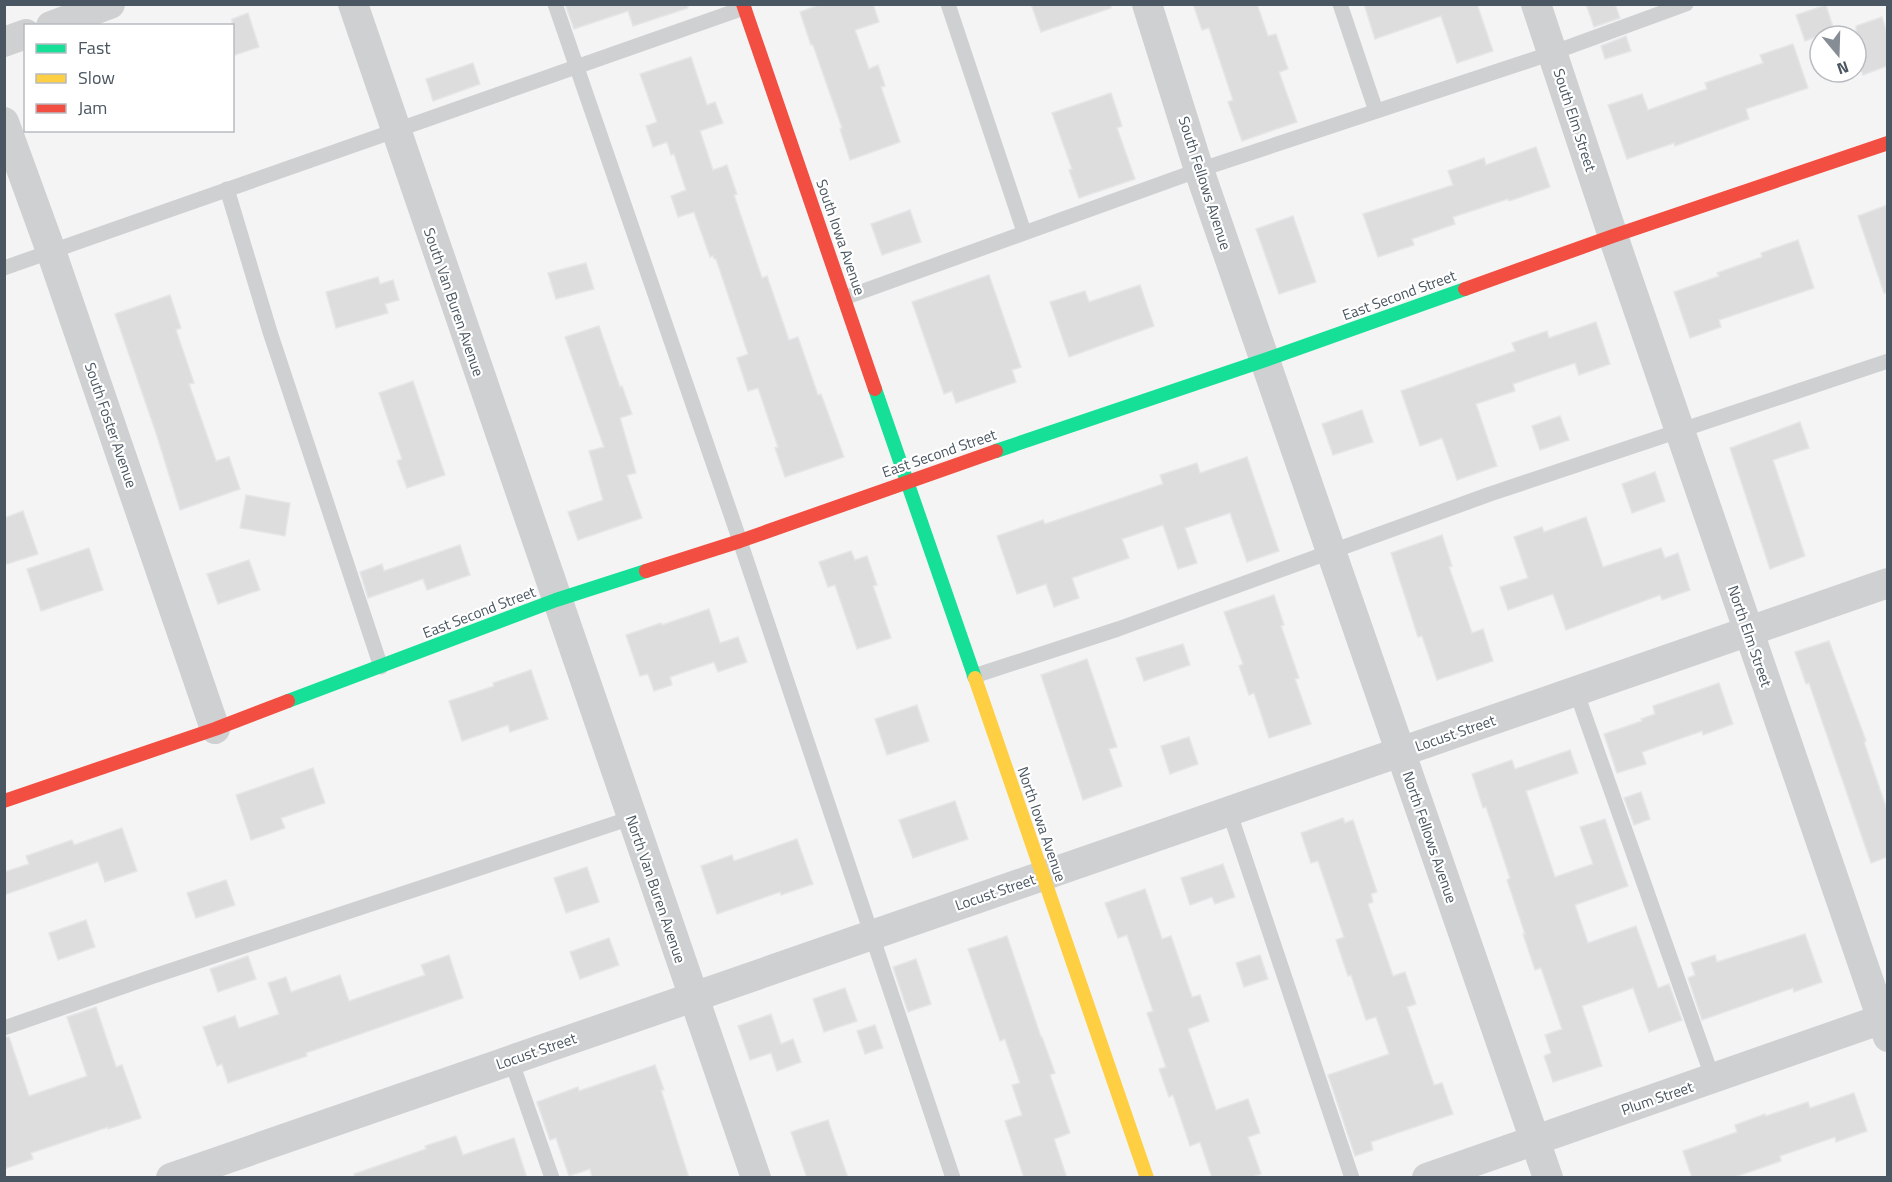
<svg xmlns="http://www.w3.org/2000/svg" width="1892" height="1182" viewBox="0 0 1892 1182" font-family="'Titillium Web',sans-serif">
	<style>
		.building { fill: #ddddde; stroke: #e5e6e7; stroke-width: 1.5 }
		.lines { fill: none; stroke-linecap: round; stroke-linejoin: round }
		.lane { stroke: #ced0d2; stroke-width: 15 }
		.street { stroke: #ced0d2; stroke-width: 30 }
		.fast { stroke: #16e098; stroke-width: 14 }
		.slow { stroke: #ffcf43; stroke-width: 14 }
		.jam { stroke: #f24e42; stroke-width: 14 }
		.labels { text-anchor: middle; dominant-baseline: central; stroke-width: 4.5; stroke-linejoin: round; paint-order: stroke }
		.street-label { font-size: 15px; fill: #4a5661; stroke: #fff }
	</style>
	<rect width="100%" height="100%" fill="#f4f4f4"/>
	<g class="building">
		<polygon points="565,4 687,4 688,8 633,26 628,11 574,29"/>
		<polygon points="821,4 873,4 879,22 855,30 869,69 878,65 885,86 881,87 900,142 850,160 840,129 842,128 813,45 811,45 800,12"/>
		<polygon points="1031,4 1111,4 1111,8 1041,32"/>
		<polygon points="1193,4 1257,4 1268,36 1276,34 1288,69 1279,72 1297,122 1242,141 1228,102 1233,100 1209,28 1202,30"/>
		<polygon points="1364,4 1477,4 1493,51 1457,63 1441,16 1375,39"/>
		<polygon points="1586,4 1615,4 1620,18 1594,27"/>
		<polygon points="1826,5 1834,30 1805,41 1796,15"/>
		<polygon points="248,13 259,47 232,56 232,19"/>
		<polygon points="1882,17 1887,33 1887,66 1863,75 1856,56 1856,26"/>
		<polygon points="1626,36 1631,51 1605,59 1601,46"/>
		<polygon points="1793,44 1808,88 1746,109 1749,119 1675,146 1674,143 1627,159 1608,105 1642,94 1648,110 1707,89 1705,83 1763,63 1760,55"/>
		<polygon points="691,57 707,105 715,102 723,123 700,131 713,170 727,165 737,194 734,195 762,278 767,276 789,340 798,337 818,395 821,394 844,457 785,477 775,448 778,447 758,388 748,391 737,358 748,354 716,259 714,259 713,256 710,257 694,212 678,217 671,196 686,190 674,154 671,155 667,142 653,147 646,126 657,122 640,74"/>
		<polygon points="473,63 480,84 433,101 426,79"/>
		<polygon points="1111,93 1122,126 1117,128 1135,179 1079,198 1069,170 1072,169 1052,113"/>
		<polygon points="1536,147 1550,187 1509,201 1508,199 1453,217 1455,224 1412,239 1414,245 1378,257 1363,214 1453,185 1448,171 1484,158 1486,165"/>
		<polygon points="1887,205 1887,293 1884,293 1858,216"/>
		<polygon points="910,210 921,242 882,255 871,224"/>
		<polygon points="1293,216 1316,282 1279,294 1256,229"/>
		<polygon points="1798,240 1814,288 1719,320 1721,327 1690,338 1674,292 1719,276 1717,273 1762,257 1761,253"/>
		<polygon points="586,263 594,289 556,299 548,273"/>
		<polygon points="989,275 1021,367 1012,370 1016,382 956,403 952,391 944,394 912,302"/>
		<polygon points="378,277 380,284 393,280 399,300 385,304 388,313 336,328 326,292"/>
		<polygon points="1140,285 1154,326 1069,357 1050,302 1085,291 1089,302"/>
		<polygon points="170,295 181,328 176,330 194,383 189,384 216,461 229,457 240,489 180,510 156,433 115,314"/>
		<polygon points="1596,322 1610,364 1579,375 1575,363 1513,384 1515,391 1476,404 1497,466 1457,480 1442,438 1420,446 1401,391 1515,351 1512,343 1547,331 1549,338"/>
		<polygon points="599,326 620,387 622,386 632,414 620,418 636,473 627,475 642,518 578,540 568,512 603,500 589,451 604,447 565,337"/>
		<polygon points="413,381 445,475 407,488 397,461 402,459 379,393"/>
		<polygon points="1362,410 1373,442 1333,455 1322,424"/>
		<polygon points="1560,416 1569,440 1540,450 1532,426"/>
		<polygon points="1800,422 1809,448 1773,460 1805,556 1770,569 1730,448"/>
		<polygon points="1247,457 1279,551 1247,562 1230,513 1185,528 1197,563 1178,569 1163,525 1122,539 1129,558 1072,578 1079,598 1054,607 1046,584 1017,594 997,536 1043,520 1045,524 1163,484 1160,475 1197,463 1200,473"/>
		<polygon points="1655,472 1665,501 1632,513 1622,484"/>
		<polygon points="246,495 290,503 285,536 240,528"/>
		<polygon points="23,511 38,554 4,565 4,518"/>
		<polygon points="1586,517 1603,567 1661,548 1665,558 1678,553 1690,590 1662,600 1660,595 1566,630 1553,594 1508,610 1500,587 1528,578 1514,537 1542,527 1544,532"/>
		<polygon points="1442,535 1452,566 1449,567 1472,633 1483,629 1493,661 1437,680 1422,636 1418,637 1391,553"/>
		<polygon points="460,545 470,575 427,590 423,579 368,598 360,572 382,564 384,571"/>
		<polygon points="89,548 103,590 41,611 27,569"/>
		<polygon points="851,551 855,560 867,556 877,585 873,586 891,638 857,649 835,585 828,587 819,562"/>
		<polygon points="249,560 260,590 218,604 207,574"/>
		<polygon points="1274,595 1284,625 1281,626 1299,678 1295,679 1311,724 1269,738 1254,693 1249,695 1239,666 1243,664 1224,612"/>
		<polygon points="709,609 720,643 738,637 747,662 718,672 714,662 670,677 672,685 654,691 648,674 640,676 626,635 661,623 662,625"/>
		<polygon points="1829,641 1866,741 1864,742 1887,810 1887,857 1871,863 1809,683 1806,684 1795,652"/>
		<polygon points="1183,644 1190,665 1144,681 1136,658"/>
		<polygon points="1087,659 1117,747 1109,749 1122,786 1083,800 1041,675"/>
		<polygon points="531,670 548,719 510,732 508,725 462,741 449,701 494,686 493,683"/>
		<polygon points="1719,683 1733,724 1703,735 1702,731 1642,752 1646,764 1617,773 1604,734 1642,721 1641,719 1655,714 1653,706"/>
		<polygon points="917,705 929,741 887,755 875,719"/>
		<polygon points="1189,737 1198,764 1170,774 1161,746"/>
		<polygon points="1570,750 1578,773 1526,791 1555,877 1593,864 1580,827 1605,819 1628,886 1575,905 1588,943 1636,926 1658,988 1669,984 1682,1020 1649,1032 1633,988 1582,1006 1602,1066 1553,1082 1544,1056 1551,1053 1545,1035 1562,1029 1541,968 1535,970 1523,934 1525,934 1507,880 1510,878 1486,807 1483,808 1472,774 1512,760 1515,769"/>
		<polygon points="313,768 325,803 281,818 285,828 251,840 236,795"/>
		<polygon points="1641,792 1650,819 1634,825 1624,798"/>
		<polygon points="955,801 968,839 913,858 899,820"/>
		<polygon points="1343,818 1345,823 1353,820 1377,892 1371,894 1373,902 1368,904 1393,976 1405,972 1416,1004 1407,1007 1434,1085 1442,1083 1453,1114 1371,1142 1373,1150 1355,1156 1328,1075 1389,1054 1376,1017 1366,1020 1351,975 1348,976 1336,940 1344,937 1318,861 1311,863 1301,833"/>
		<polygon points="122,828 137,871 105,882 98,862 4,895 4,872 29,864 26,856 72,840 74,845"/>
		<polygon points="797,839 813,884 781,895 780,892 717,914 701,866 732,855 734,861"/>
		<polygon points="1223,864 1235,897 1215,904 1212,897 1190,905 1181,878"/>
		<polygon points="587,867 599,902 566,913 554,878"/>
		<polygon points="226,880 235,905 196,918 187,893"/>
		<polygon points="1145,889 1162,939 1171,936 1192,997 1200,995 1209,1021 1188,1029 1216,1110 1248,1099 1260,1133 1248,1137 1261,1174 1250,1178 1212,1178 1200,1142 1190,1146 1173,1095 1169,1097 1159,1069 1166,1067 1147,1013 1153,1011 1127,935 1118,938 1105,903"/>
		<polygon points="86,920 95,947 58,960 49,933"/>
		<polygon points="1805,934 1822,982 1794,992 1793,988 1702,1020 1688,978 1695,975 1691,963 1715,955 1717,962"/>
		<polygon points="1007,936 1041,1037 1042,1037 1055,1073 1050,1075 1070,1133 1054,1139 1067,1178 1024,1178 1005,1121 1022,1115 1012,1085 1020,1083 1005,1039 1000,1041 968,949"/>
		<polygon points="609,938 619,965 580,979 570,952"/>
		<polygon points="449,955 463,998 306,1053 307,1056 228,1083 222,1064 217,1066 203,1027 235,1016 239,1028 279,1014 268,983 286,977 291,992 340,975 349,1001 425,975 421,965"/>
		<polygon points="1260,955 1268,979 1244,987 1236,963"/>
		<polygon points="248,956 256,979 218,992 210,969"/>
		<polygon points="916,959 931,1004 908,1012 893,967"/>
		<polygon points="845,988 857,1021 824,1032 813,999"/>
		<polygon points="96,1007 116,1067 122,1065 141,1118 108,1129 108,1127 31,1153 33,1159 4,1169 4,1037 9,1037 29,1096 87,1076 67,1017"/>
		<polygon points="771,1014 781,1044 793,1039 801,1062 777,1071 771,1053 750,1060 738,1026"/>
		<polygon points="875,1025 883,1048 865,1054 857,1031"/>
		<polygon points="655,1065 664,1090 661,1090 689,1178 592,1178 590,1169 569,1176 556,1138 550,1140 537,1102 578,1087 579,1091"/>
		<polygon points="1854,1093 1867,1131 1836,1142 1835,1137 1780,1156 1781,1161 1732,1178 1692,1178 1683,1151 1737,1132 1735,1125 1765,1114 1766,1116 1808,1102 1810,1108"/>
		<polygon points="828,1120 848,1178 807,1178 791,1132"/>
		<polygon points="456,1136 463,1155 514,1138 527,1178 355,1178 354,1174 426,1149 425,1146"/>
	</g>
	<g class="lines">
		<g class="lane">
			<polyline points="555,4 740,541 953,1178"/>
			<polyline points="948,4 1024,232"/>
			<polyline points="1340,4 1376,111"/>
			<polyline points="227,189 270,332 381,667"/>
			<polyline points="4,268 744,8"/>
			<polyline points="844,298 1199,170 1552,53 1686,4"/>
			<polyline points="974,676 1118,629 1490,494 1888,361"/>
			<polyline points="1576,691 1713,1079"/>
			<polyline points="1229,811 1352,1178"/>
			<polyline points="4,1028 151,977 631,818"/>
			<polyline points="511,1060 552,1178"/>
		</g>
		<g class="street">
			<polyline points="353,4 756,1178"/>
			<polyline points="1147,4 1199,170 1548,1178"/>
			<polyline points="1536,4 1613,236 1888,1037"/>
			<polyline points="51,26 110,4"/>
			<polyline points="4,42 26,34"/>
			<polyline points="4,122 51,251 215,729"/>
			<polyline points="171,1178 1888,583"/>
			<polyline points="1427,1178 1888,1017"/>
		</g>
		<g class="fast">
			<polyline points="875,389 975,678"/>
			<polyline points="996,451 1265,360 1465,289"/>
			<polyline points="288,701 556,600 646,571"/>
		</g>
		<polyline class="slow" points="975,678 1147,1178"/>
		<g class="jam">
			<polyline points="743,4 875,389"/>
			<polyline points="1465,289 1613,236 1888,143"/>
			<polyline points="646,571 740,541 996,451"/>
			<polyline points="4,801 215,729 288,701"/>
		</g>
	</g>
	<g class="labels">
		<g class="street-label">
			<text transform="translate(1575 120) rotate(72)">South Elm Street</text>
			<text transform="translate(1205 183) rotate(72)">South Fellows Avenue</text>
			<text transform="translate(841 237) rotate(71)">South Iowa Avenue</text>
			<text transform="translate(1399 295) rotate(-20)">East Second Street</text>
			<text transform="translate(454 302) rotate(71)">South Van Buren Avenue</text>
			<text transform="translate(111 425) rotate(71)">South Foster Avenue</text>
			<text transform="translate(939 453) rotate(-19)">East Second Street</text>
			<text transform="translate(479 612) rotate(-21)">East Second Street</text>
			<text transform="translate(1750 636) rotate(71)">North Elm Street</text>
			<text transform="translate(1455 733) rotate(-19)">Locust Street</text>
			<text transform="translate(1042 824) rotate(71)">North Iowa Avenue</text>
			<text transform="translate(1430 837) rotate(71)">North Fellows Avenue</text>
			<text transform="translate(656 889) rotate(71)">North Van Buren Avenue</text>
			<text transform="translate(995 892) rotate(-19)">Locust Street</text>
			<text transform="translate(536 1051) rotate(-19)">Locust Street</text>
			<text transform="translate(1657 1098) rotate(-19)">Plum Street</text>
		</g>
	</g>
	<rect width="1892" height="1182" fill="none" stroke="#4a5661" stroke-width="12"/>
	<rect x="24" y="24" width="210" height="108" fill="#ffffff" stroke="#b7bbc0" stroke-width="1.5"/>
	<rect x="36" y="44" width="30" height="9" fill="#16e098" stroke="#b7bbc0" stroke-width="1.5"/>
	<text x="78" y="54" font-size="18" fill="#4a5661">Fast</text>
	<rect x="36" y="74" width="30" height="9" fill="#ffcf43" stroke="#b7bbc0" stroke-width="1.5"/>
	<text x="78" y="84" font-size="18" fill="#4a5661">Slow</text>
	<rect x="36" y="104" width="30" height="9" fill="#f24e42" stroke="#b7bbc0" stroke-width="1.5"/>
	<text x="78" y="114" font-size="18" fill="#4a5661">Jam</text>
	<g transform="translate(1838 54) rotate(161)"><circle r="28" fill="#ffffff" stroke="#b7bbc0" stroke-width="1.5"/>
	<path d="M0-4.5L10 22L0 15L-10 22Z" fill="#868d94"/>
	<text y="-9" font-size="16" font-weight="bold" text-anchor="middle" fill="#4a5661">N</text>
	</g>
</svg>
